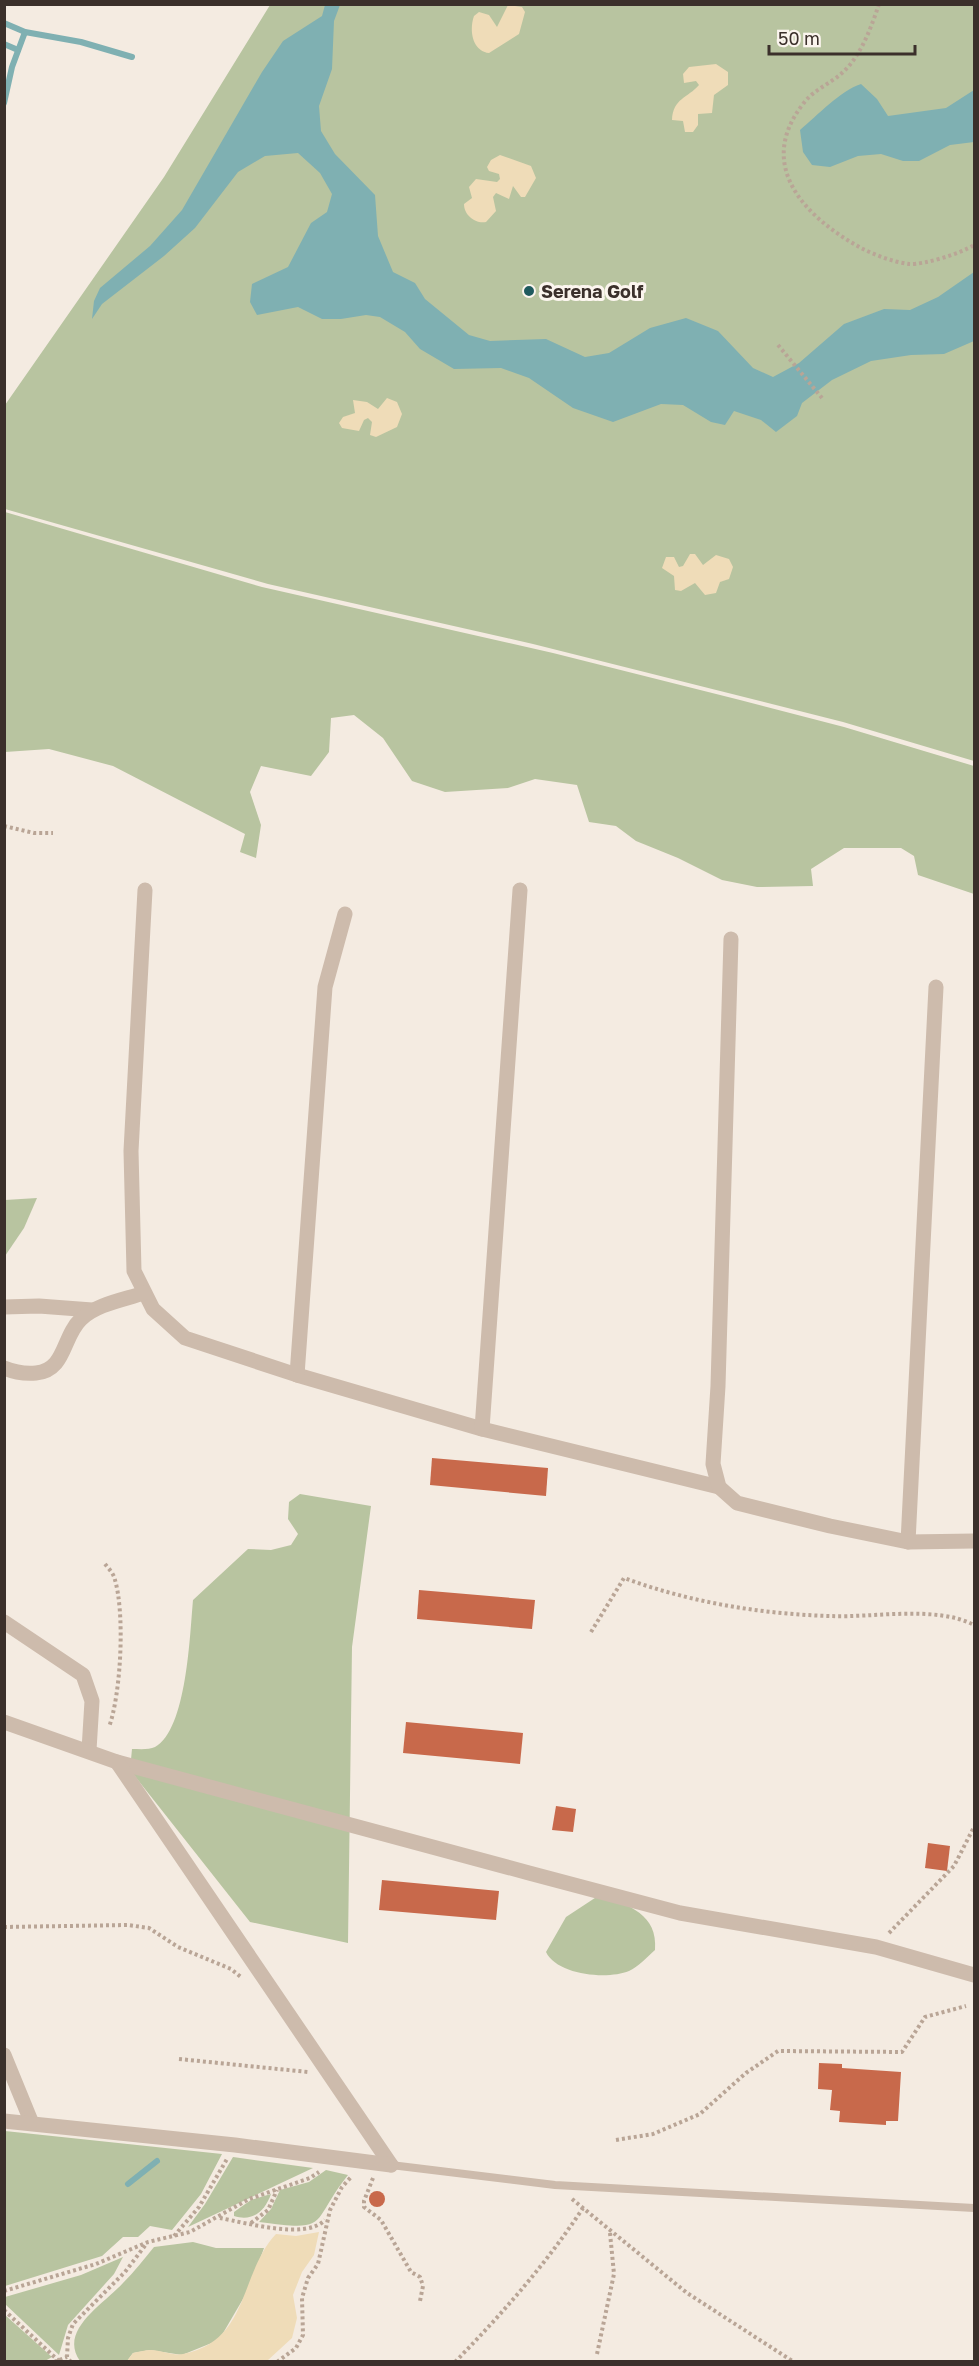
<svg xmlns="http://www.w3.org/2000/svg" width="979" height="2366" viewBox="0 0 979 2366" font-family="'Golos Text',sans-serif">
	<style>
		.green { fill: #b8c4a0 }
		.sand { fill: #efdcb8 }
		.water { fill: #7fb0b2 }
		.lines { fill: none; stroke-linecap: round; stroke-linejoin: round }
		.stream { stroke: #7fb0b2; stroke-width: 6 }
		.building { fill: #c8694b }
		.path { stroke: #b9a596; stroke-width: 4; stroke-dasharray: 3 3; stroke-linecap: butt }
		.service { stroke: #cdbbac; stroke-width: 8 }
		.minor { stroke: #cdbbac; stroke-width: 15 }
		.poi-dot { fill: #1f5a5e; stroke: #fbf5ee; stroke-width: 2 }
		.labels { text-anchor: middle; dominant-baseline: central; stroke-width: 6; stroke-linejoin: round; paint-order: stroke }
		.poi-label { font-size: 18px; font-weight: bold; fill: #3b302b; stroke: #fbf5ee; text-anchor: start }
	</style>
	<rect width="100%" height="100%" fill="#f4ebe1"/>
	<g class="green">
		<polygon points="270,5 974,5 974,761 843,722 533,644 268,584 5,509 5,405 164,177"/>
		<polygon points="5,512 262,587 553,653 740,700 844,727 974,766 974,894 918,875 914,856 901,848 844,848 811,869 813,886 757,887 722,880 678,858 636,841 616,826 589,822 577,785 535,779 508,788 445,792 412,781 383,738 354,715 331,718 329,752 311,776 261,766 250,792 261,825 256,858 240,852 245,834 113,766 49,749 5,752"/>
		<polygon points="37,1198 24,1228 5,1256 5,1200"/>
		<path d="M300,1494L371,1506L352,1647L348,1943L250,1922L130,1770L132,1749C139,1749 149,1750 155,1747C187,1730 190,1633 193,1600L248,1549L271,1550L291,1545L298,1534L288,1519L289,1502Z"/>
		<path d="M601,1894C629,1906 658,1914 655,1950C647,1957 638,1967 629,1971C607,1980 557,1975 546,1952L566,1917Z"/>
		<polygon points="5,2131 222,2154 201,2194 172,2230 150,2226 138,2237 123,2237 102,2256 5,2286"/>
		<polygon points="233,2157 313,2168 188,2227 205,2204"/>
		<path d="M326,2170L348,2175C309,2224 332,2232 259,2222L271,2209L280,2190L309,2182Z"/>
		<path d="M271,2194C265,2211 253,2222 234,2216V2212L251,2200Z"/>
		<path d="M193,2242L216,2248H264L250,2287L219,2340L182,2355L150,2350L133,2353L127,2361H80C58,2330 104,2304 123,2283C134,2272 144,2259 154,2247Z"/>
		<polygon points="123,2257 114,2274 68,2325 59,2355 5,2304 5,2297 81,2275"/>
		<polygon points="5,2315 52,2357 45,2361 5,2361"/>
	</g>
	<g class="sand">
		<path d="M508,5L522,7L525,12L519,34L489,53C472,51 469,30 474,16L479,12L489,15L497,27Z"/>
		<path d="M716,64L728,72V85L714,95L712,113L698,114V125L693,132H685L683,121L672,120C673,98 688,98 699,85L696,81L684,83L683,74L689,67Z"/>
		<path d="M500,155L531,166L536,178L525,197H521L513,186L509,199L496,193L493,197L496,211L486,222C475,224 464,215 464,204L472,198L469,187L476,179L497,182L500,179L499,174L489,171L487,167L491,160Z"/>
		<polygon points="387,398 397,402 402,414 397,427 376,437 370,435 372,422 368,418 364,420 359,431 342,428 339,423 343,417 355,413 353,400 367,402 378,409"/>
		<polygon points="690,554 695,554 703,565 716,555 729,559 733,567 729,579 720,582 716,593 705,595 695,583 681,591 675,590 674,576 662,568 666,557 674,557 679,567 683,566"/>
		<path d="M319,2232L314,2255L302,2272L293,2295L297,2318L292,2338L267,2361H127L133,2353C138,2352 145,2350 151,2350C161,2350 173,2356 183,2354C250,2341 239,2273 276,2234L296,2236Z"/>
	</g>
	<g class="water">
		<polygon points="325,5 340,5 334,21 332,69 319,106 321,131 335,154 375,195 378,236 393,272 415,283 425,299 469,335 490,341 546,339 585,357 609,353 650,328 686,318 718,331 753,368 773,377 799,363 844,324 884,309 910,310 938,297 974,272 974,341 944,354 911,355 871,361 832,380 802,403 797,416 776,432 761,420 734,411 725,425 711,422 683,405 661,404 613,422 573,408 529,378 501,368 454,369 420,349 405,332 380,317 366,315 341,319 322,319 298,307 257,315 250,302 252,284 288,267 311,223 327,212 332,194 320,173 298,153 265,156 238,172 195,228 164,256 102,304 92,319 94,301 100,288 150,246 182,210 262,72 283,41 322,16"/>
		<path d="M861,84L877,99L888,116L946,108L974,90V142L950,145L919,161H903L881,154L858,156L830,167L812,165L803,152L800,130C818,115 840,91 861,84Z"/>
	</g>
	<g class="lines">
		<g class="stream">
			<polyline points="4,23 25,32 81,42 132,57"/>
			<polyline points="4,44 18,50"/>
			<polyline points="4,103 12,67 25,32"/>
			<polyline points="128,2184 157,2161"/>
		</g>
	</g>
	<g class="building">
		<polygon points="432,1458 548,1468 546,1496 430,1485"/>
		<polygon points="419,1590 535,1600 532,1629 417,1619"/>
		<polygon points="406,1722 523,1733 520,1764 403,1753"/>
		<polygon points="556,1806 576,1809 573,1832 552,1830"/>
		<polygon points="928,1843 950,1846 947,1871 925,1868"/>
		<polygon points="382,1880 499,1891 496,1920 379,1910"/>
		<polygon points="819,2063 842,2064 842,2068 901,2072 898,2121 886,2121 886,2125 839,2122 840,2111 830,2110 832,2090 818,2089"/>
		<circle cx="377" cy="2199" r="8"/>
	</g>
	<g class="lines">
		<g class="path">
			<path d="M879,4C871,28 861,56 842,73C830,84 813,90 803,104C755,166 805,217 861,248C875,255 893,262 909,264C924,265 962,253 974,245"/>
			<polyline points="778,345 822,398"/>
			<polyline points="4,826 34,833 53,833"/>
			<path d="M105,1564C109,1569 114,1574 115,1580C125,1614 121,1694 109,1727"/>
			<path d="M591,1632L624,1578C689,1602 760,1614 830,1616C873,1618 936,1605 974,1625"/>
			<polyline points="4,1927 128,1925 149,1928 178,1947 231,1969 241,1977"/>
			<polyline points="889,1933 954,1866 974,1827"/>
			<polyline points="179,2059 308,2072"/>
			<polyline points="616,2140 653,2134 700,2114 746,2073 778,2051 902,2052 925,2017 966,2006"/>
			<polyline points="373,2178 364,2201 364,2207 381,2220 411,2272 420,2277 423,2286 420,2301"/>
			<polyline points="572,2199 687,2293 794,2362"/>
			<path d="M220,2218C247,2223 306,2240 325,2220"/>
			<polyline points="251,2223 268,2210 277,2190"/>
			<polyline points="174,2236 199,2207 227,2159"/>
			<polyline points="4,2291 96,2264 148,2242 190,2232 249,2199 310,2178 319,2172"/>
			<polyline points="4,2310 60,2362"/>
			<polyline points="597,2354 614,2274 610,2233"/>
			<polyline points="54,2362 67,2357"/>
			<polyline points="71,2362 67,2357 68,2338 73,2324 125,2272 147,2243"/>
			<polyline points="277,2362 296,2348 303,2335 302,2298 308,2278 318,2264 330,2210 342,2187 352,2176"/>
			<path d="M455,2362C502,2314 546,2264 583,2208"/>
		</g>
		<polyline class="service" points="391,2165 555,2185 974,2208"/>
		<g class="minor">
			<polyline points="145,890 131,1151 134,1271 153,1309 185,1338 297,1375 482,1429 719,1487"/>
			<polyline points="731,939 718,1386 713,1464 719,1487 737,1503 830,1526 908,1542 974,1541"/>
			<polyline points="4,1307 39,1306 92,1310"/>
			<path d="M4,1368C14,1372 26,1374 36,1373C66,1370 62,1337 81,1319C97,1304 123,1300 144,1293"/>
			<polyline points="297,1375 325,987 345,914"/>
			<polyline points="482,1429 520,890"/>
			<polyline points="908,1542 936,987"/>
			<polyline points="4,1622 83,1675 92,1701 89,1750"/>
			<polyline points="4,1722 117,1762 529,1873 680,1913 876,1947 974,1975"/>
			<polyline points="117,1762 391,2165"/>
			<polyline points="4,2055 31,2121"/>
			<polyline points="4,2121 235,2145 391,2165"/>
		</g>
	</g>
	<circle class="poi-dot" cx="529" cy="291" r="6"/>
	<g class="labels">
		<g class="poi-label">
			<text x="541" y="291">Serena Golf</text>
		</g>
	</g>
	<rect width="979" height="2366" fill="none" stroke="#3b302b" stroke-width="12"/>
	<path d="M769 45v9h146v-9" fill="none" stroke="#3b302b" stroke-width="3"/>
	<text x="778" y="45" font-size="18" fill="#3b302b" stroke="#fbf5ee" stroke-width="4.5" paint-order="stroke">50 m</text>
</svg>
